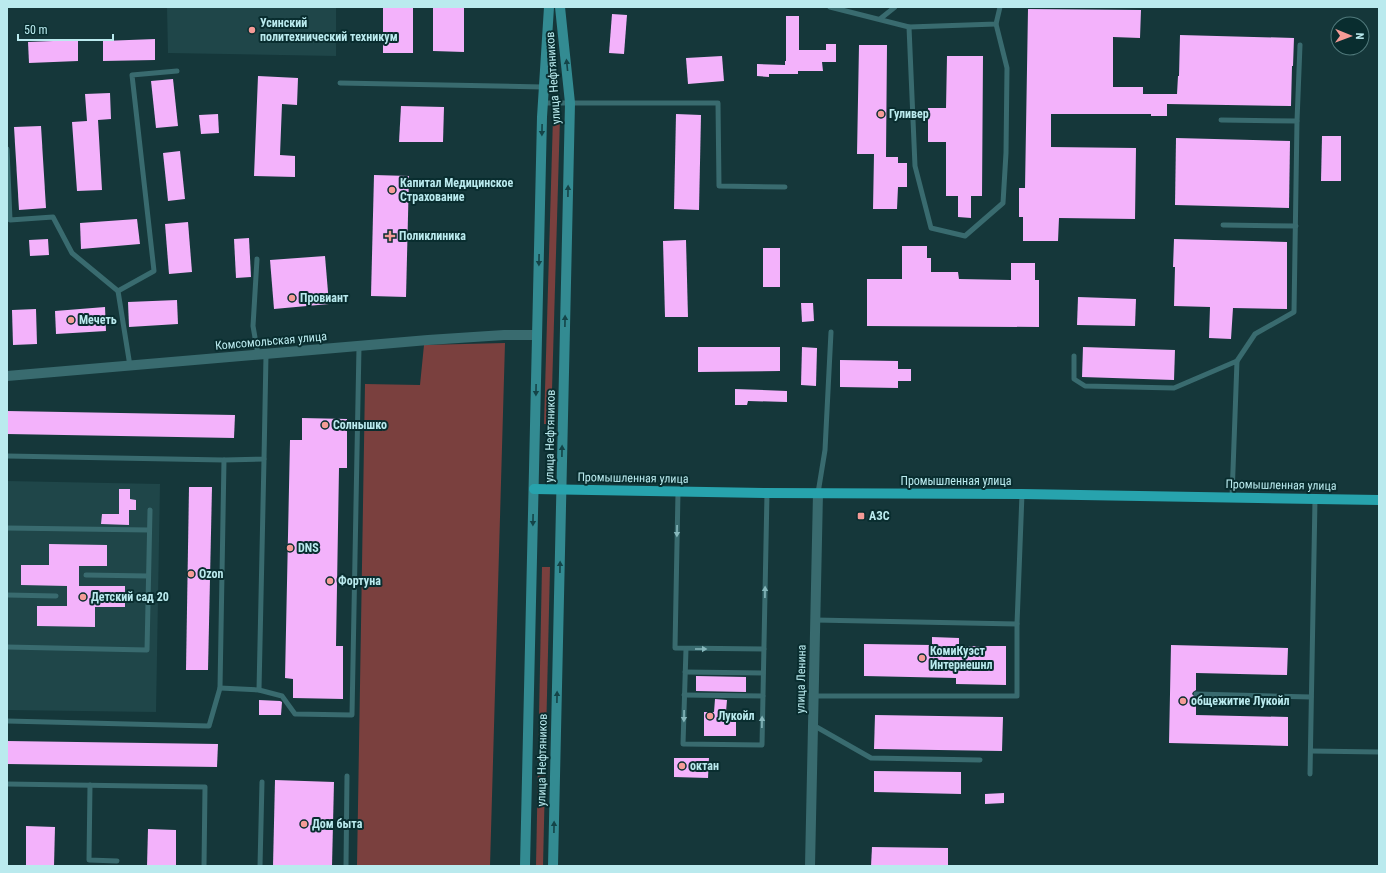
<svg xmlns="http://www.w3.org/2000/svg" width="1386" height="873" viewBox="0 0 1386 873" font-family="'Roboto Condensed',sans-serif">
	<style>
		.built { fill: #1f4649 }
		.green { fill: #7a403e }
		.building { fill: #f3b2fb }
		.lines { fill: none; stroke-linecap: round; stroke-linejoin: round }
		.service { stroke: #396b6f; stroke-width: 5 }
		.tertiary { stroke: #396b6f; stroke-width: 10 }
		.secondary { stroke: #338b92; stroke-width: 10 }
		.primary { stroke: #27a3ad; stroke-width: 10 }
		.oneway { fill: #144448 }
		.oneway2 { fill: #86b7bb }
		.poi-dot { fill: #f59b97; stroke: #092d2f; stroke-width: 1.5 }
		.labels { text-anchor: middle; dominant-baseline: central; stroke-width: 4; stroke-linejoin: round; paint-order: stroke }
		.poi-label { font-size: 12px; font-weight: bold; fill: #baeaee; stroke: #092d2f; text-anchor: start }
		.street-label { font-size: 12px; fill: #baeaee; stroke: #092d2f }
	</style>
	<rect width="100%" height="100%" fill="#15373a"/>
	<g class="built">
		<polygon points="167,7 336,7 336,56 168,53"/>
		<polygon points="7,481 160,484 156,712 7,710"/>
	</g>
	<g class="green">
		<polygon points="553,117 560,117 551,424 544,424"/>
		<polygon points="505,343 490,866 357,866 365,384 420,385 424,345"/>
		<polygon points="542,567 550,567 543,866 536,866"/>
	</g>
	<g class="building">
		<rect x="383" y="7" width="30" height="46"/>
		<polygon points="433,7 464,7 464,52 433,51"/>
		<polygon points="1028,9 1141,10 1140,38 1113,37 1113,87 1143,87 1143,94 1177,94 1178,76 1179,76 1180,35 1294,38 1293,66 1292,66 1291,106 1167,104 1167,116 1151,116 1151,114 1051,114 1051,147 1136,148 1135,219 1059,218 1058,241 1023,241 1023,217 1019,217 1019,188 1025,188"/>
		<polygon points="612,14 627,15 624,54 609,53"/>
		<polygon points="786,16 799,16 799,50 826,50 826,44 836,44 836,62 822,62 823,71 798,71 798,74 769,74 769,77 757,76 757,64 785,65 785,61 786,61"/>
		<polygon points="155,39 155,60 103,61 103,41"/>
		<polygon points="78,40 78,61 29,63 28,42"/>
		<polygon points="859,45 887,45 886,157 898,157 898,163 907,163 907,187 898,187 897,209 873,209 874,154 857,154"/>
		<polygon points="722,56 724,81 688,84 686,58"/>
		<polygon points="947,56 983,56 982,196 971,196 971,218 958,217 958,196 946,196 946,142 928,142 928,108 946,108"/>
		<polygon points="258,76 298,78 297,105 282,104 280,155 295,156 295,177 254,176"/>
		<polygon points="173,79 178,126 156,128 151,81"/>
		<polygon points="110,93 111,119 98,120 102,190 77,191 72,122 87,121 85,94"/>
		<polygon points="401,106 444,107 443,142 399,142"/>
		<polygon points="218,114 219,133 201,134 199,115"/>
		<polygon points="676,114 701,115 699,210 674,209"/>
		<polygon points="41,126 46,208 19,210 14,127"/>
		<polygon points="1322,136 1341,136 1341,181 1321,181"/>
		<polygon points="1176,138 1290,141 1289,208 1175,205"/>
		<polygon points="180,151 185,199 168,201 163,153"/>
		<polygon points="374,175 409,176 406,297 371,296"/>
		<polygon points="137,219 140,244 81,249 80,223"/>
		<polygon points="188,222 192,272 169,274 165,224"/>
		<polygon points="249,238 251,277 236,278 234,239"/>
		<polygon points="48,239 49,255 30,256 29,240"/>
		<polygon points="1174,239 1287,242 1287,309 1233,308 1231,339 1209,338 1210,307 1174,306 1175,267 1173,267"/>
		<polygon points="686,240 688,317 665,317 663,241"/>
		<polygon points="902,246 927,246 927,258 931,258 931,272 958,272 959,279 1011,280 1011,263 1035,263 1035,280 1039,280 1039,327 867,326 867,279 902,279"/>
		<rect x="763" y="248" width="17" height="39"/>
		<polygon points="325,256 329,304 274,309 270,260"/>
		<polygon points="1078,297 1136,299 1135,326 1077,325"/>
		<polygon points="177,300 178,324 129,327 128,302"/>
		<polygon points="801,303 813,303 814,321 802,322"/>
		<polygon points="105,307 106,331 56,334 55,311"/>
		<polygon points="36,309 37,344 13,345 12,310"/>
		<polygon points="698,347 780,347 780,371 698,372"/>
		<polygon points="802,347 817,348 816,386 801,385"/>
		<polygon points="1083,347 1175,350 1174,380 1082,377"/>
		<polygon points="840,360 898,361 898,369 911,369 911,381 898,381 898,388 840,387"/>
		<polygon points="735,389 787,391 787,402 748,401 747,405 735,405"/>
		<polygon points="7,411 235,415 234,438 7,434"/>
		<polygon points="302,418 347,419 347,468 339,468 336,646 343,646 343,699 293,698 293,679 285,678 290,440 302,440"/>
		<polygon points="189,487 212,487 208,670 186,670"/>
		<polygon points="119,489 130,489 130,499 136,500 136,510 129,510 129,525 101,524 102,514 119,514"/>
		<polygon points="49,544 107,545 107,566 79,566 79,586 125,586 125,607 95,607 95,627 37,626 37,606 67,606 67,586 21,585 21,565 49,565"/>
		<polygon points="932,637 959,638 959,646 1006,646 1006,685 956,684 956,678 864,676 864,644 932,645"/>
		<polygon points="1171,645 1288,648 1287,675 1196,673 1196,690 1193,692 1192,694 1196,698 1196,715 1288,717 1288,746 1169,743"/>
		<polygon points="696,676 746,677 746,692 696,691"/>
		<polygon points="715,699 727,700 726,712 736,713 736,736 704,736 704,712 714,712"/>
		<polygon points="259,700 280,701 282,702 281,715 259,715"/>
		<polygon points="875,715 1003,717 1002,751 874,749"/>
		<polygon points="7,741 218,744 217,767 7,764"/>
		<polygon points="674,758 709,758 708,778 674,777"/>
		<polygon points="874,771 961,772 961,794 874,792"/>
		<polygon points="275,780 334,782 332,866 273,866"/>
		<polygon points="1004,793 1004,803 985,804 985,794"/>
		<polygon points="26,826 55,827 54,866 26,866"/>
		<polygon points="148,829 176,830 176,866 147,866"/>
		<polygon points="872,847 948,848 948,866 871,866"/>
	</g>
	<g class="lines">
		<g class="service">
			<polyline points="830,7 909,27 996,24 1000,7"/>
			<polyline points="880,19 895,7"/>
			<polyline points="909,27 915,166 931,228 965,236 1003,203 1006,153 1007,68 996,24"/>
			<polyline points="340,83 543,87"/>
			<polyline points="542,103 718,103 719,186 785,187"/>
			<polyline points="1221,120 1297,121 1294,312 1255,334 1237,361"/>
			<polyline points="1297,121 1300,45"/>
			<polyline points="7,149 10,220 53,217 72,253 118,291"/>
			<polyline points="1223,225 1296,226"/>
			<polyline points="257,259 253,326 258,355"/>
			<polyline points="1074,356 1074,379 1085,386 1174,388 1237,361 1232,497"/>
			<polyline points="130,366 118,291 154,271 132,75 177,71"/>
			<polyline points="7,456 224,460"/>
			<polyline points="678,492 675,648 764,649"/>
			<polyline points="818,493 825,450 831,332"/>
			<polyline points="7,528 149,530"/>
			<polyline points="86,575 148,576"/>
			<polyline points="7,595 56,596"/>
			<polyline points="815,620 1017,624 1022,494"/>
			<polyline points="7,647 147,650 150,510"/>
			<polyline points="686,649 683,744 762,745 767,493"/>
			<polyline points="685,672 763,673"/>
			<polyline points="220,688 259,690 282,696 295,714 352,715 359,347"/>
			<polyline points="259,690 264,459"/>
			<polyline points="1196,694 1311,697"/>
			<polyline points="684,695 763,696"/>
			<polyline points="814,696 1017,696 1017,624"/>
			<polyline points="7,721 209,726 220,688 224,460 264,459 266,355"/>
			<polyline points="813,725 871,758 980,760"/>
			<polyline points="1311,751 1379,752"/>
			<polyline points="1310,774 1315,499"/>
			<polyline points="7,784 205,787 204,866"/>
			<polyline points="90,785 89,860 117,861"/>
			<polyline points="260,866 262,782"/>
			<polyline points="346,866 347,776"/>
		</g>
		<g class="tertiary">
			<polyline points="7,376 428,340 504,335 537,335"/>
			<polyline points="810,866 818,493"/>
		</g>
		<g class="secondary">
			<polyline points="525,866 542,117 549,7"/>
			<polyline points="553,866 570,103 560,7"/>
		</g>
		<polyline class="primary" points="534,489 767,493 1022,494 1379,500"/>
	</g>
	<defs><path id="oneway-solid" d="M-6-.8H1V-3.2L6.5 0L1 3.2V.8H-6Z"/></defs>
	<g class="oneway">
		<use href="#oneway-solid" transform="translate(567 65) rotate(-96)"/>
		<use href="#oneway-solid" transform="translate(542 130) rotate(91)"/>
		<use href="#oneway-solid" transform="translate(568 191) rotate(-89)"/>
		<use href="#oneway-solid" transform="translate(539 260) rotate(91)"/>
		<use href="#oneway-solid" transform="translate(565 321) rotate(-89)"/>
		<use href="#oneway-solid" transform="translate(536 390) rotate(91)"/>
		<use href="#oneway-solid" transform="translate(562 451) rotate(-89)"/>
		<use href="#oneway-solid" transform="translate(533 520) rotate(91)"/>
		<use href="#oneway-solid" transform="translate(560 567) rotate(-89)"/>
		<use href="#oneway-solid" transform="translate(557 697) rotate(-89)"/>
		<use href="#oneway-solid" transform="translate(554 827) rotate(-89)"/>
	</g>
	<g class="oneway2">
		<use href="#oneway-solid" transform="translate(677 531) rotate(91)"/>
		<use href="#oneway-solid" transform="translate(765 592) rotate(-89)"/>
		<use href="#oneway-solid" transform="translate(701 649)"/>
		<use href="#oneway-solid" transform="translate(684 716) rotate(91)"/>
		<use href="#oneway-solid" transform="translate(762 722) rotate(-89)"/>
	</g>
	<g class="poi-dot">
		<circle cx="252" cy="30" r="4"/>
		<circle cx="881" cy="114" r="4"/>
		<circle cx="392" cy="190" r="4"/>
		<path d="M388 230h4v4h4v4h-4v4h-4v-4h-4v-4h4z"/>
		<circle cx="292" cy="298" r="4"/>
		<circle cx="71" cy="320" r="4"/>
		<circle cx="325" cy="425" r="4"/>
		<rect x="857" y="512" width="8" height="8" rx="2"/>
		<circle cx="290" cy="548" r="4"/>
		<circle cx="191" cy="574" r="4"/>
		<circle cx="330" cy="581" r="4"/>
		<circle cx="83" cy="597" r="4"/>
		<circle cx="922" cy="658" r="4"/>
		<circle cx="1183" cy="701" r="4"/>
		<circle cx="710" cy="716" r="4"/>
		<circle cx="682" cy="766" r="4"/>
		<circle cx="304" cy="824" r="4"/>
	</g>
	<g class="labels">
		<g class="poi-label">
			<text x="260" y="23">Усинский<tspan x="260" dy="14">политехнический техникум</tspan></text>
			<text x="889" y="114">Гуливер</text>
			<text x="400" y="183">Капитал Медицинское<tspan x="400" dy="14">Страхование</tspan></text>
			<text x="399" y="236">Поликлиника</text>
			<text x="300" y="298">Провиант</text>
			<text x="79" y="320">Мечеть</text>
			<text x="333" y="425">Солнышко</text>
			<text x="869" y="516">АЗС</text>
			<text x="298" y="548">DNS</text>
			<text x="199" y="574">Ozon</text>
			<text x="338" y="581">Фортуна</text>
			<text x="91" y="597">Детский сад 20</text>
			<text x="930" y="651">КомиКуэст<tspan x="930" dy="14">Интернешнл</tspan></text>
			<text x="1191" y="701">общежитие Лукойл</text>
			<text x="718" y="716">Лукойл</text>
			<text x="690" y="766">октан</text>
			<text x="312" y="824">Дом быта</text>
		</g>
		<g class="street-label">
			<text transform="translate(553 78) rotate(-94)">улица Нефтяников</text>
			<text transform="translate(271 341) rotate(-5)">Комсомольская улица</text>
			<text transform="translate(550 436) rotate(-89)">улица Нефтяников</text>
			<text transform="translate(633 478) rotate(1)">Промышленная улица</text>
			<text x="956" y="481">Промышленная улица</text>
			<text transform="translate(1281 485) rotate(1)">Промышленная улица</text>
			<text transform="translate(801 679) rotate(-89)">улица Ленина</text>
			<text transform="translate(542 760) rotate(-89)">улица Нефтяников</text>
		</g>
	</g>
	<rect width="1386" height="873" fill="none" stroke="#baeaee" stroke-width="16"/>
	<g transform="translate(1350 36) rotate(91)"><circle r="19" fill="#092d2f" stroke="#50797b"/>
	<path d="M0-3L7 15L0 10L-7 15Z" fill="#f59b97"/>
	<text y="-6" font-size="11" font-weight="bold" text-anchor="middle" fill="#baeaee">N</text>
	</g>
	<path d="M18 34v6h95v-6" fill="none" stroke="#baeaee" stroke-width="2"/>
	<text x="24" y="34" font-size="12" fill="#baeaee" stroke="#092d2f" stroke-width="3" paint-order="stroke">50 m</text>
</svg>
